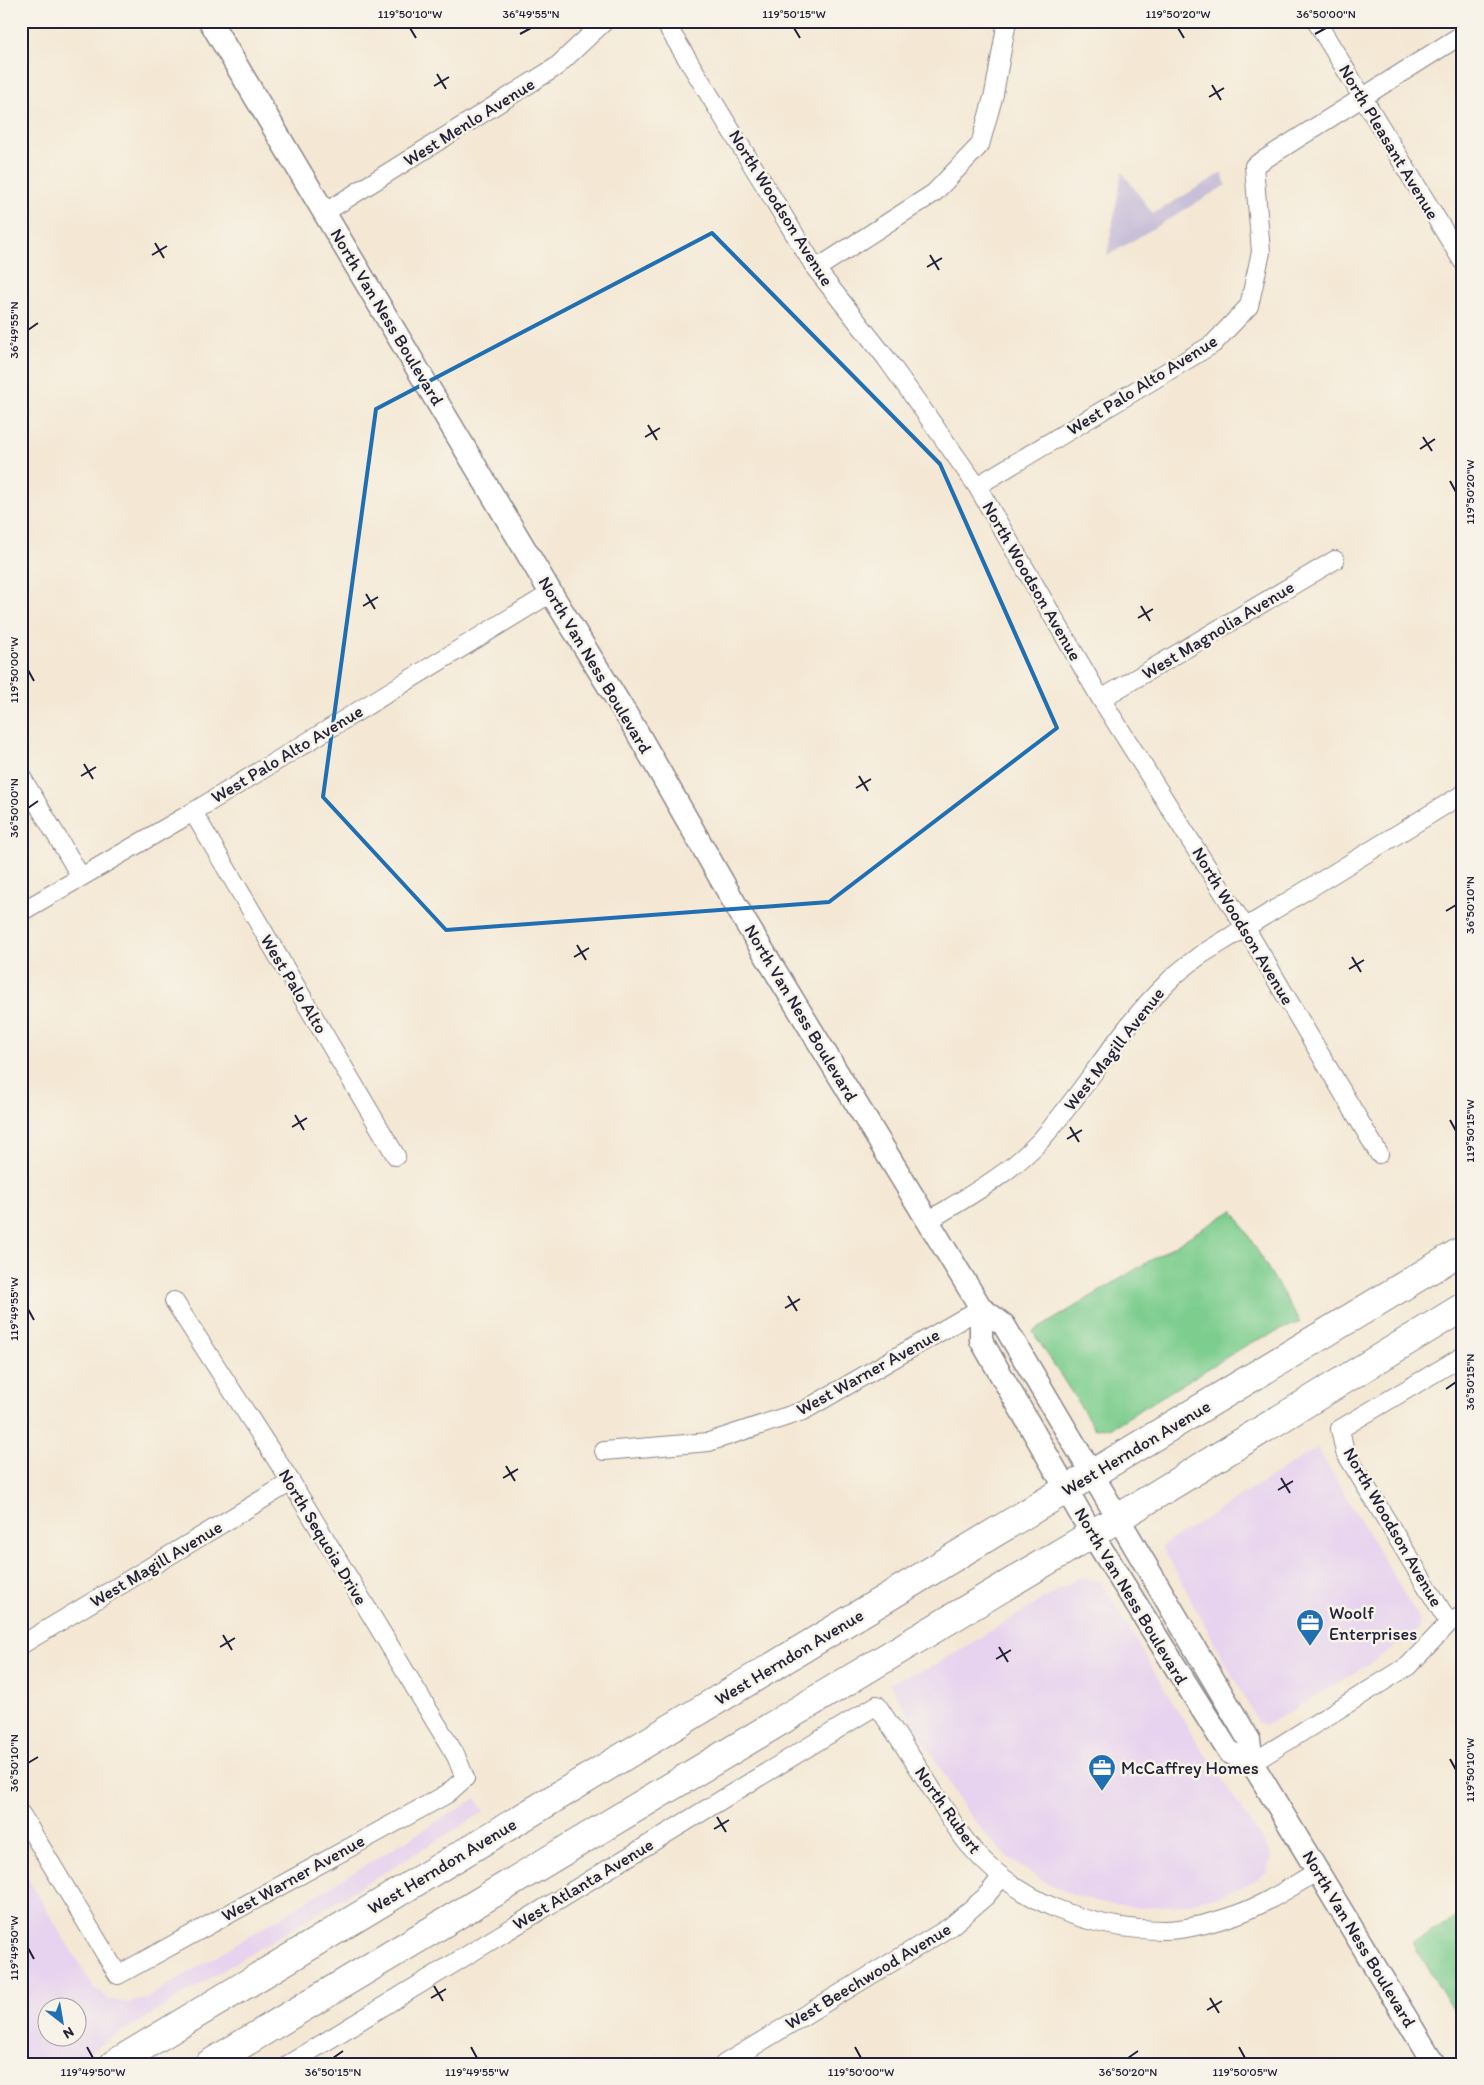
<svg xmlns="http://www.w3.org/2000/svg" width="1484" height="2085" viewBox="0 0 1484 2085" font-family="Itim,sans-serif">
	<style>
		.built { fill: #e7d2ef; fill-rule: evenodd }
		.industrial { fill: #c8bfd8 }
		.green { fill: #7dcd8e; stroke: #507864 }
		.lines { fill: none; stroke-linecap: round; stroke-linejoin: round }
		.minor-casing { stroke: #8b8588; stroke-width: 20 }
		.tertiary-casing { stroke: #8b8588; stroke-width: 25 }
		.primary-casing { stroke: #8b8588; stroke-width: 30 }
		.minor { stroke: #fff; stroke-width: 18 }
		.tertiary { stroke: #fff; stroke-width: 22 }
		.primary { stroke: #fff; stroke-width: 28 }
		.marked { fill: none; stroke: #1f6fb2; stroke-width: 4; stroke-linejoin: round }
		.ticks { fill: none; stroke: #22223b; stroke-width: 2 }
		.labels { text-anchor: middle; dominant-baseline: central; stroke-width: 5; stroke-linejoin: round; paint-order: stroke }
		.street-label { font-size: 18px; fill: #22223b; stroke: #f7f3e8 }
		.poi-label { font-size: 18px; fill: #22223b; stroke: #f7f3e8; text-anchor: start }
		.neatline { fill: none; stroke: #22223b; stroke-width: 2 }
		.ticks-label { font-size: 12px; text-anchor: middle; fill: #22223b }
	</style>
	<rect width="100%" height="100%" fill="#f7f3e8"/>
	<filter id="ink" filterUnits="userSpaceOnUse"><feTurbulence type="fractalNoise" baseFrequency=".02" numOctaves="2"/><feDisplacementMap in="SourceGraphic" scale="10" xChannelSelector="R" yChannelSelector="G"/><feConvolveMatrix kernelMatrix="1 2 1 2 8 2 1 2 1" color-interpolation-filters="sRGB"/></filter>
	<filter id="wash" filterUnits="userSpaceOnUse"><feTurbulence type="fractalNoise" baseFrequency=".0096" numOctaves="4" result="noise"/><feDisplacementMap in="SourceGraphic" scale="20" xChannelSelector="R" yChannelSelector="G"/><feGaussianBlur stdDeviation="1.12" result="paint"/><feColorMatrix in="noise" values="0 0 0 0 0 0 0 0 0 0 0 0 0 0 0 0 0 1.4 0 .05"/><feComposite in="paint" operator="in"/></filter>
	<g filter="url(#wash)">
		<rect width="100%" height="100%" fill="#f4e8d4"/>
		<g class="built">
			<polygon points="1317,1448 1420,1620 1419,1630 1376,1660 1267,1725 1258,1723 1162,1546"/>
			<polygon points="1080,1577 1101,1582 1190,1731 1272,1855 1268,1872 1244,1886 1222,1895 1182,1905 1140,1908 1098,1902 1066,1892 1038,1878 1013,1861 990,1840 964,1808 890,1684 900,1678 928,1669"/>
			<path d="M476,1798L484,1812L69,2064H21V1867L94,1988L110,2000L130,2003L147,1998ZM48,2008H78V2038H48Z"/>
		</g>
		<polygon class="industrial" points="1122,172 1153,214 1222,173 1226,185 1107,256"/>
		<g class="green">
			<polygon points="1233,1210 1300,1322 1250,1343 1112,1427 1095,1429 1033,1332"/>
			<polygon points="1463,1913 1463,2026 1413,1943"/>
		</g>
	</g>
	<g filter="url(#ink)">
		<g class="lines">
			<defs>
				<g id="minor">
					<polyline points="664,21 816,269 886,358 977,486 1101,699 1245,927 1379,1154"/>
					<polyline points="1316,21 1463,262"/>
					<polyline points="324,213 556,67 605,21"/>
					<polyline points="816,269 934,193 980,145 994,94 1007,21"/>
					<polyline points="977,486 1213,344 1249,306 1261,252 1254,166 1463,34"/>
					<polyline points="1101,699 1335,560"/>
					<polyline points="21,776 81,877"/>
					<polyline points="193,812 396,1156"/>
					<polyline points="21,912 193,812 551,593"/>
					<path d="M928,1221C967,1197 1008,1175 1040,1141C1085,1091 1118,1030 1167,983C1176,973 1188,965 1199,956L1463,794"/>
					<polyline points="604,1451 709,1442 803,1411 981,1308"/>
					<polyline points="1449,1623 1345,1452 1340,1429 1463,1356"/>
					<polyline points="21,1645 291,1482"/>
					<polyline points="1252,1763 1408,1666 1449,1623 1463,1615"/>
					<polyline points="21,1814 118,1975 447,1794 465,1778 456,1756 291,1482 174,1301"/>
					<path d="M289,2064L877,1705C896,1734 915,1762 933,1791C945,1809 955,1828 969,1845C1017,1902 1090,1930 1164,1930C1188,1930 1215,1922 1238,1914C1266,1904 1292,1886 1318,1871"/>
					<polyline points="724,2064 950,1927 985,1897 1002,1877"/>
				</g>
				<g id="tertiary">
					<polyline points="210,21 551,593 637,732 746,923 981,1308 1004,1325 1249,1740 1252,1763 1434,2064"/>
					<polyline points="981,1308 981,1340 1092,1534 1229,1752 1252,1763"/>
				</g>
				<g id="primary">
					<polyline points="114,2064 1463,1250"/>
					<polyline points="209,2064 1092,1534 1463,1307"/>
				</g>
			</defs>
			<use href="#minor" class="minor-casing"/>
			<use href="#tertiary" class="tertiary-casing"/>
			<use href="#primary" class="primary-casing"/>
			<use href="#minor" class="minor"/>
			<use href="#tertiary" class="tertiary"/>
			<use href="#primary" class="primary"/>
		</g>
	</g>
	<path class="marked" d="M712,233L940,464L1057,728L829,902L446,930L323,797L376,409Z"/>
	<path class="ticks" d="M410,28L416,38M794,28L800,38M1178,28L1184,38M520,34L531,28M1315,34L1326,28M437,74L446,89M1212,85L1221,100M434,86L449,77M1209,97L1224,88M155,243L164,258M152,255L167,246M930,255L939,270M927,267L942,258M28,330L38,323M648,425L657,440M645,437L660,428M1423,437L1432,451M1420,449L1435,439M1450,481L1456,492M366,594L375,609M363,606L378,597M1141,606L1150,621M1138,618L1153,609M28,670L34,681M84,764L93,779M81,776L96,767M859,776L868,791M856,788L871,779M28,808L38,801M1446,911L1456,905M577,945L586,960M574,957L589,948M1352,957L1361,972M1349,969L1364,960M295,1115L304,1130M1450,1120L1456,1131M292,1127L307,1118M1070,1127L1079,1142M1067,1139L1082,1130M788,1296L797,1311M785,1308L800,1299M28,1309L34,1320M1446,1389L1456,1382M506,1466L515,1481M503,1478L518,1469M1281,1478L1290,1493M1278,1490L1293,1481M223,1635L232,1650M220,1647L235,1638M999,1647L1008,1662M996,1659L1011,1650M1450,1759L1456,1770M28,1763L38,1757M717,1817L726,1832M714,1829L729,1820M28,1948L34,1959M434,1986L443,2001M431,1998L446,1989M1210,1998L1219,2013M1207,2010L1222,2001M87,2047L93,2058M471,2047L477,2058M855,2047L861,2058M1239,2047L1245,2058M333,2058L343,2051M1128,2058L1138,2051"/>
	<defs>
		<symbol id="office-pin" viewBox="-11 -11 22 30"><path d="M0 17L-7.5 6A9.5 9.5 0 1 1 7.5 6Z" fill="#1f6fb2" stroke="#f7f3e8"/><path d="M-6-3h4V-5.5h4V-3h4V5H-6ZM-1-4.5V-3h2v-1.5ZM-6 0V1H6V0Z" fill="#fff"/></symbol>
	</defs>
	<g fill-rule="evenodd">
		<use href="#office-pin" x="1294" y="1607" width="32" height="43"/>
		<use href="#office-pin" x="1086" y="1752" width="32" height="43"/>
	</g>
	<g class="labels">
		<g class="street-label">
			<text transform="translate(469 122) rotate(-32)">West Menlo Avenue</text>
			<text transform="translate(1389 142) rotate(59)">North Pleasant Avenue</text>
			<text transform="translate(781 208) rotate(58)">North Woodson Avenue</text>
			<text transform="translate(387 317) rotate(59)">North Van Ness Boulevard</text>
			<text transform="translate(1142 385) rotate(-32)">West Palo Alto Avenue</text>
			<text transform="translate(1032 581) rotate(60)">North Woodson Avenue</text>
			<text transform="translate(1218 630) rotate(-31)">West Magnolia Avenue</text>
			<text transform="translate(595 665) rotate(59)">North Van Ness Boulevard</text>
			<text transform="translate(287 754) rotate(-31)">West Palo Alto Avenue</text>
			<text transform="translate(1243 926) rotate(59)">North Woodson Avenue</text>
			<text transform="translate(294 984) rotate(59)">West Palo Alto</text>
			<text transform="translate(801 1013) rotate(59)">North Van Ness Boulevard</text>
			<text transform="translate(1114 1049) rotate(-52)">West Magill Avenue</text>
			<text transform="translate(868 1372) rotate(-29)">West Warner Avenue</text>
			<text transform="translate(1136 1448) rotate(-31)">West Herndon Avenue</text>
			<text transform="translate(1393 1527) rotate(60)">North Woodson Avenue</text>
			<text transform="translate(323 1537) rotate(59)">North Sequoia Drive</text>
			<text transform="translate(156 1564) rotate(-31)">West Magill Avenue</text>
			<text transform="translate(1131 1596) rotate(59)">North Van Ness Boulevard</text>
			<text transform="translate(789 1657) rotate(-31)">West Herndon Avenue</text>
			<text transform="translate(948 1810) rotate(55)">North Rubert</text>
			<text transform="translate(442 1866) rotate(-31)">West Herndon Avenue</text>
			<text transform="translate(293 1878) rotate(-29)">West Warner Avenue</text>
			<text transform="translate(583 1884) rotate(-31)">West Atlanta Avenue</text>
			<text transform="translate(1359 1939) rotate(59)">North Van Ness Boulevard</text>
			<text transform="translate(868 1976) rotate(-31)">West Beechwood Avenue</text>
		</g>
		<g class="poi-label">
			<text x="1329" y="1613">Woolf<tspan x="1329" dy="21">Enterprises</tspan></text>
			<text x="1121" y="1768">McCaffrey Homes</text>
		</g>
	</g>
	<rect width="1484" height="2085" fill="none" stroke="#f7f3e8" stroke-width="55"/>
	<g transform="translate(62 2022) rotate(149)"><circle r="24" fill="#f7f3e8" stroke="#a29fa3"/>
	<path d="M0-4L9 19L0 12L-9 19Z" fill="#1f6fb2"/>
	<text y="-8" font-size="14" font-weight="bold" text-anchor="middle" fill="#22223b">N</text>
	</g>
	<rect x="28" y="28" width="1428" height="2030" class="neatline"/>
	<g class="ticks-label">
		<text x="410" y="18">119°50'10"W</text>
		<text x="531" y="18">36°49'55"N</text>
		<text x="794" y="18">119°50'15"W</text>
		<text x="1178" y="18">119°50'20"W</text>
		<text x="1326" y="18">36°50'00"N</text>
		<text transform="translate(14 330) rotate(-90)" y="4">36°49'55"N</text>
		<text transform="translate(1470 492) rotate(-90)" y="4">119°50'20"W</text>
		<text transform="translate(14 670) rotate(-90)" y="4">119°50'00"W</text>
		<text transform="translate(14 808) rotate(-90)" y="4">36°50'00"N</text>
		<text transform="translate(1470 905) rotate(-90)" y="4">36°50'10"N</text>
		<text transform="translate(1470 1131) rotate(-90)" y="4">119°50'15"W</text>
		<text transform="translate(14 1309) rotate(-90)" y="4">119°49'55"W</text>
		<text transform="translate(1470 1382) rotate(-90)" y="4">36°50'15"N</text>
		<text transform="translate(14 1763) rotate(-90)" y="4">36°50'10"N</text>
		<text transform="translate(1470 1770) rotate(-90)" y="4">119°50'10"W</text>
		<text transform="translate(14 1948) rotate(-90)" y="4">119°49'50"W</text>
		<text x="93" y="2076">119°49'50"W</text>
		<text x="333" y="2076">36°50'15"N</text>
		<text x="477" y="2076">119°49'55"W</text>
		<text x="861" y="2076">119°50'00"W</text>
		<text x="1128" y="2076">36°50'20"N</text>
		<text x="1245" y="2076">119°50'05"W</text>
	</g>
</svg>
